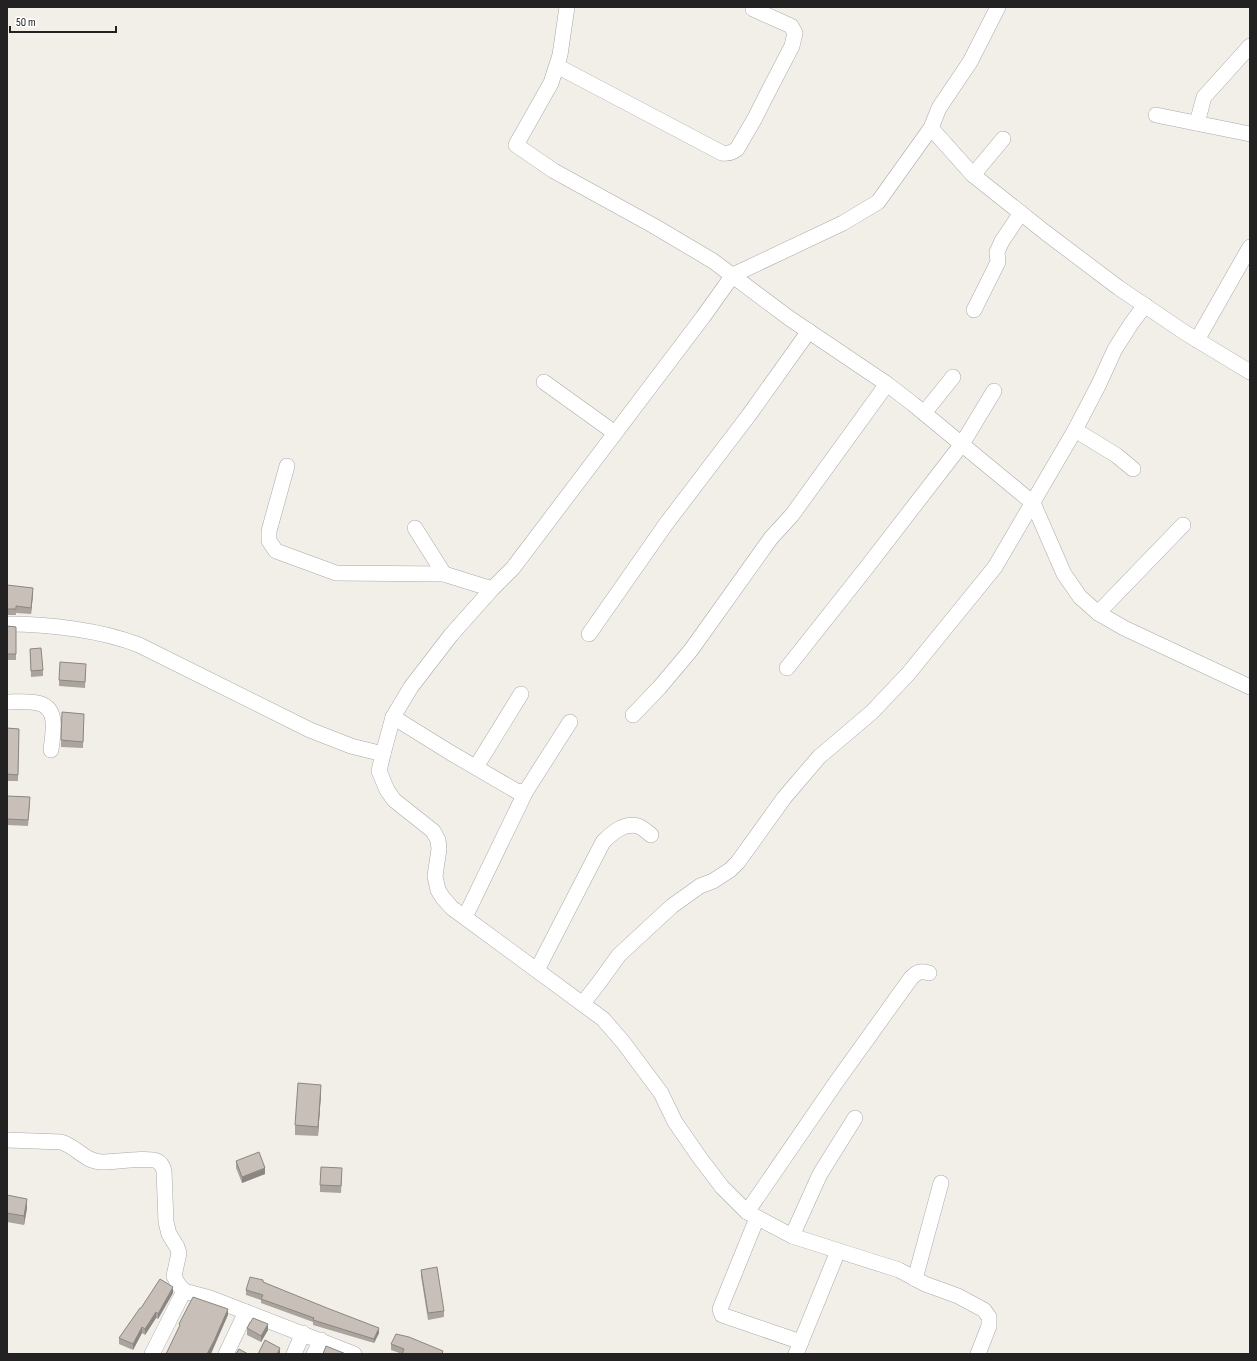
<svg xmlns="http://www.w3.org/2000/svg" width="1257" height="1361" viewBox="0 0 1257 1361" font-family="'Sofia Sans Condensed',sans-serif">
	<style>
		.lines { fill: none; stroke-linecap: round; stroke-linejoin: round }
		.minor-casing { stroke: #a9a9a9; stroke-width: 16 }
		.minor { stroke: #fff; stroke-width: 15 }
		.wall { fill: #aba49e }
		.shaded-wall { fill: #8b8681 }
		.building { fill: #c7bfb8; stroke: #8b8681 }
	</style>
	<rect width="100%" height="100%" fill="#f2efe9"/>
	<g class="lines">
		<defs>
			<g id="minor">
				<polyline points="567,7 560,55 551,83 516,145 554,171 654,226 713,261 789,318 887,384 913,404 1033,503 1064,574 1080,597 1098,613 1124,628 1250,687"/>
				<path d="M557,66L722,153C728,154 732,153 737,149L755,118L764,100L792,46L795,33L791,26L753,9"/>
				<polyline points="1156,115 1250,134"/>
				<polyline points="1197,123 1204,97 1250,46"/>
				<polyline points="931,128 973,175 1046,233 1119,288 1184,332 1250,372"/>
				<polyline points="973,175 1003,139"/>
				<polyline points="974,310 998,262 997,252 1002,241 1021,213"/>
				<polyline points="1197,340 1250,247"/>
				<polyline points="544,382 615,433"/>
				<polyline points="924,413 953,377"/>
				<polyline points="1075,430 1116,455 1133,469"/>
				<polyline points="287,466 269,531 269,541 276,551 336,573 444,574 492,589"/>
				<polyline points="415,528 444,574"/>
				<polyline points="1098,613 1183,525"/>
				<path d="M7,624C48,624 101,630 139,645L310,730L351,746L383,754"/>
				<polyline points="589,634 666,524 749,415 809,331"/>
				<polyline points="787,668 867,567 962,444 994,391"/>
				<path d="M7,702C24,702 51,697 53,721C54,730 52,741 51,750"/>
				<polyline points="633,715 659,688 691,650 771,538 792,515 887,384"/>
				<polyline points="393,717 451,753 518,792 526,791 570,722"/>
				<polyline points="476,767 521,694"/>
				<polyline points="465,917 526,791"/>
				<path d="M537,970L603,842C612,833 624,822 638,826C642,827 647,832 651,835"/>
				<polyline points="583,1003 598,984 619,955 672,906 700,886 713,881 730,870 738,862 784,798 819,757 872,712 908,674 995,567 1075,430 1099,384 1115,349 1131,324 1145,305"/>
				<path d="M7,1140L61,1142C76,1146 85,1162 102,1162C114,1162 148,1157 157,1161C161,1163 163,1167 164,1171L166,1222L169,1234L177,1247L179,1253L174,1276L178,1284L184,1291"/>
				<path d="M747,1212L837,1081L911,978C917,972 921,970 929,973"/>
				<polyline points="757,1218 720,1309 722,1315 801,1342"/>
				<polyline points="792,1236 820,1174 855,1118"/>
				<polyline points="915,1279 941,1183"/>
				<polyline points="152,1354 184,1291 210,1298 354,1354"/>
				<polyline points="226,1354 246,1312"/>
				<polyline points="294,1354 303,1333"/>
				<polyline points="314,1354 321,1340"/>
				<polyline points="796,1354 838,1251"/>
				<polyline points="978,1354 989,1326 989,1317 984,1310 958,1296 925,1284 899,1270 792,1236 747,1212 722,1187 700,1158 675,1122 661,1093 623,1042 603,1019 452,908 443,898 438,890 435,876 439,849 438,840 433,831 394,800 387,790 379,771 383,754 393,717 411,687 451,635 492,589 513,568 703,317 733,275 843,223 878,202 931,128 939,108 970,62 998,7"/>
			</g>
		</defs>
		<use href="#minor" class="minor-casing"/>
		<use href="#minor" class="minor"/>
	</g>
	<g class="wall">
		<polygon points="7,585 33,594 31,614 16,613 16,615 7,615"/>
		<polygon points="7,626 16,627 16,660 7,660"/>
		<polygon points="30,649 43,670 43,676 31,677"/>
		<polygon points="86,670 85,688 59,686 59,680"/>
		<polygon points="84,720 83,748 61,747 61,740"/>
		<polygon points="7,728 19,729 18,781 7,781"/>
		<polygon points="7,796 30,804 28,826 7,825"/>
		<polygon points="321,1094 318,1136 295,1135 295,1125"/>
		<polygon points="236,1161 265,1174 242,1183 236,1168"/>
		<polygon points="342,1175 341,1193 320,1192 320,1185"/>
		<polygon points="7,1195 27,1208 24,1225 7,1222"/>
		<polygon points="421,1270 444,1311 444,1317 428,1320 421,1276"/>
		<polygon points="263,1282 379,1333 374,1343 313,1325 313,1322 261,1303 261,1300 246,1295 246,1290"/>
		<polygon points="173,1293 158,1319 156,1318 145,1335 142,1333 133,1350 119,1344 119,1338 141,1308"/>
		<polygon points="247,1328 268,1330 261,1342 247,1335"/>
		<polygon points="391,1344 443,1354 402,1354 391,1350"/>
	</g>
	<g class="shaded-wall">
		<polygon points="33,588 33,594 31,614 31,608"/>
		<polygon points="321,1085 321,1094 318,1136 318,1127"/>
		<polygon points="265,1168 265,1174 242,1183 242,1177"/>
		<polygon points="27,1199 27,1208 24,1225 24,1216"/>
		<polygon points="173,1287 173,1293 158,1319 158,1314"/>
		<polygon points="228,1309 228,1315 214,1347 211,1354 207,1354"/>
		<polygon points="156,1312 156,1318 145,1335 145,1329"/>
		<polygon points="268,1324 268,1330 261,1342 261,1336"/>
		<polygon points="142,1327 142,1333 133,1350 133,1344"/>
		<polygon points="379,1328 379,1333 374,1343 374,1339"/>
		<polygon points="280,1348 280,1354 277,1354"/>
	</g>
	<g class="building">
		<polygon points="7,585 33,588 31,608 16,606 16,609 7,609"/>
		<polygon points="7,626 16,627 16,654 7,654"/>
		<polygon points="41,648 43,670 31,671 30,649"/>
		<polygon points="60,662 86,664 85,682 59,680"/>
		<polygon points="62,712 84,714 83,742 61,740"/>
		<polygon points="7,728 19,729 18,775 7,774"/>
		<polygon points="7,796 30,797 28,820 7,819"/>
		<polygon points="298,1083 321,1085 318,1127 295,1125"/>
		<polygon points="259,1152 265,1168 242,1177 236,1161"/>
		<polygon points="321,1167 342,1168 341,1186 320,1185"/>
		<polygon points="7,1195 27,1199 24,1216 7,1213"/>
		<polygon points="437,1267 444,1311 428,1313 421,1270"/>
		<polygon points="250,1277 263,1280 263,1282 327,1308 379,1328 374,1339 313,1320 314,1318 261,1299 263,1295 246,1290"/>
		<polygon points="160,1279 173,1287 158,1314 156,1312 145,1329 142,1327 133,1344 119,1338 140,1308 141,1308"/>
		<polygon points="193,1297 228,1309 214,1341 207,1354 166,1354 180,1325 179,1324"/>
		<polygon points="253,1318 268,1324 261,1336 247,1328"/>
		<polygon points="396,1334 409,1337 443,1351 442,1354 402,1354 404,1349 391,1344"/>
		<polygon points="265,1340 280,1348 277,1354 258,1354"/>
		<polygon points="326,1346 346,1354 323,1354"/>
		<polygon points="239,1349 248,1354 236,1354"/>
	</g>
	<rect width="1257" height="1361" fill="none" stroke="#222222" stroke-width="16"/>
	<path d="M10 26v6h106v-6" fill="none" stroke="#222222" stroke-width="2"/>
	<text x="16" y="26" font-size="12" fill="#222222" stroke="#ffffff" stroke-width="3" paint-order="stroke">50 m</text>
</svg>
